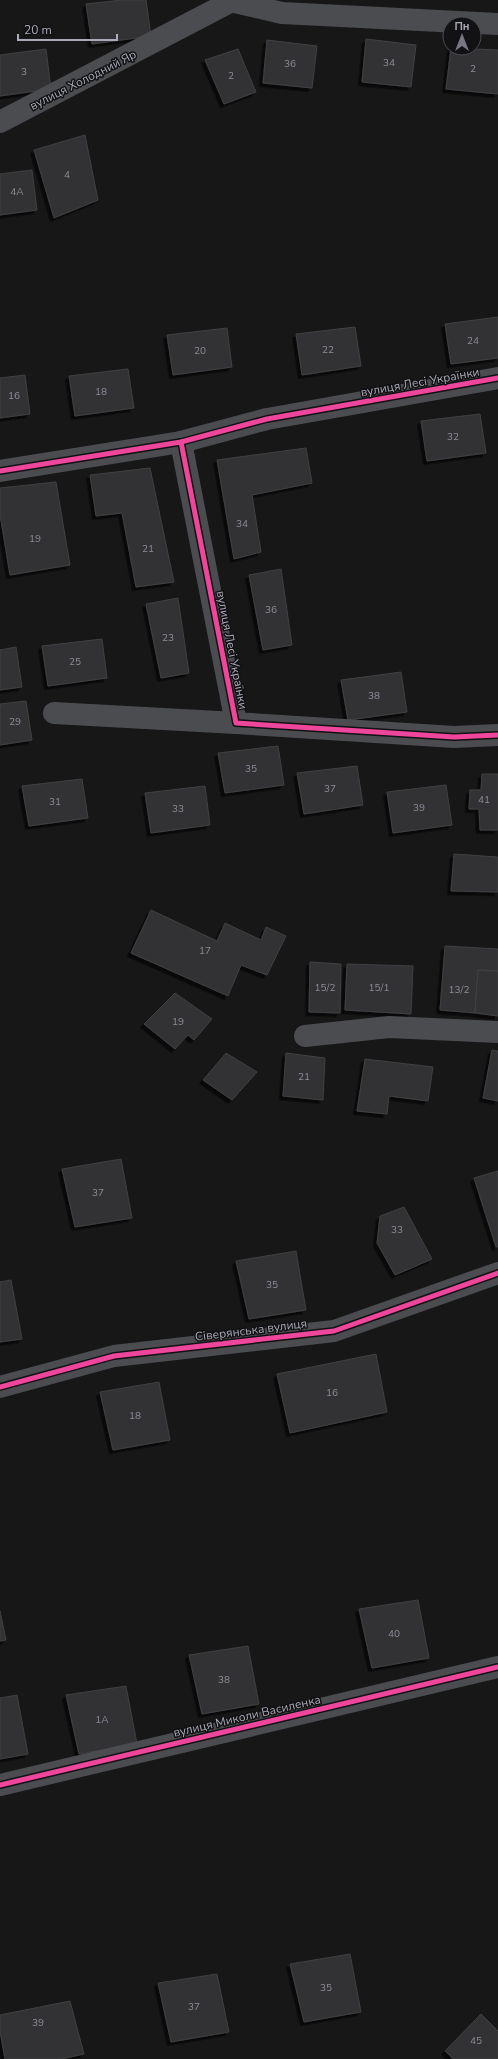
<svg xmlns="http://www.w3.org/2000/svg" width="498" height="2059" viewBox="0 0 498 2059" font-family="'Nunito Sans',sans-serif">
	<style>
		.building { fill: #333335; stroke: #404043; filter: url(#shadow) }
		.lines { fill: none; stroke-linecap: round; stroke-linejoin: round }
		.minor { stroke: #4b4c50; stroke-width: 22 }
		.cycleway-casing { stroke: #121113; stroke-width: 8 }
		.cycleway { stroke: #ed469a; stroke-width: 5 }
		.labels { text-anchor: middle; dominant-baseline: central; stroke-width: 3; stroke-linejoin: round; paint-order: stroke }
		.number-label { font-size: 10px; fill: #8c8d97 }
		.street-label { font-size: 12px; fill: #a9abb8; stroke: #121113 }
	</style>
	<defs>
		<filter id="shadow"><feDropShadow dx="-3.5" dy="3.5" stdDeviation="0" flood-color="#0009"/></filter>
	</defs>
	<rect width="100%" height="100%" fill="#171717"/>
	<g class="building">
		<polygon points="122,0 146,0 151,36 92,44 86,4"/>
		<polygon points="366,39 416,45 411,87 362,82"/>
		<polygon points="267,40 317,46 312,88 263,83"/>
		<polygon points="451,48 498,50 498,94 446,89"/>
		<polygon points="46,49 51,89 0,96 0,55"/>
		<polygon points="238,49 256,92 224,104 205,60"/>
		<polygon points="85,135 98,200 54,218 34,150"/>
		<polygon points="32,170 37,210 0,215 0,174"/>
		<polygon points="498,317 498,358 451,364 445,324"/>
		<polygon points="355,327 361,366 302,375 296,334"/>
		<polygon points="227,328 232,367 173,375 167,335"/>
		<polygon points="128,369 134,408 75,416 69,376"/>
		<polygon points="25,375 30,414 0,418 0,378"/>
		<polygon points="480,414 486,453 427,461 421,421"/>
		<polygon points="306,448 312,483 252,495 261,552 234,559 217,460"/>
		<polygon points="150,468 174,582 136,587 122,513 96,516 90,475"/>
		<polygon points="56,482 70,565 10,575 0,514 0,488"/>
		<polygon points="281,569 292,645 263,650 249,575"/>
		<polygon points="178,598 189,673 161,678 146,604"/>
		<polygon points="102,639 107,678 48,686 42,646"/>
		<polygon points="16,647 22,687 0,690 0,650"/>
		<polygon points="401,672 407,712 348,720 341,680"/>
		<polygon points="26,701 32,740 0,745 0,704"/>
		<polygon points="278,746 284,785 225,793 218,753"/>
		<polygon points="357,766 363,805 304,814 297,773"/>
		<polygon points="482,774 498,774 498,830 480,830 479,809 469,809 470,790 481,790"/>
		<polygon points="82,779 88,818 29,826 22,786"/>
		<polygon points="446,785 452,825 393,833 387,792"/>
		<polygon points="205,786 210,825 151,833 145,793"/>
		<polygon points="454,854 498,857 498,892 451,891"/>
		<polygon points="151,910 217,941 225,923 261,940 266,927 286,936 267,975 241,965 228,996 131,953"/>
		<polygon points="445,946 498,949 498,971 478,970 475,1013 440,1010"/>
		<polygon points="310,962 341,964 340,1013 309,1012"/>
		<polygon points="347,964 413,966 411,1014 345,1010"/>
		<polygon points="478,970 498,971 498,1016 475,1013"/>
		<polygon points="175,993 212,1019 194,1040 188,1035 175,1049 144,1024"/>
		<polygon points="492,1050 498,1051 498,1101 483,1098"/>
		<polygon points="226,1053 257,1072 232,1100 203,1080"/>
		<polygon points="286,1053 325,1058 323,1100 283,1096"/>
		<polygon points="365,1059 433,1067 428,1101 389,1096 387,1114 357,1111"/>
		<polygon points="121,1159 132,1218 75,1227 62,1169"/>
		<polygon points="498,1171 498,1247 496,1247 474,1178"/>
		<polygon points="404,1207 432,1259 395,1275 377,1243 380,1216"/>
		<polygon points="296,1251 306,1310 249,1319 236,1261"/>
		<polygon points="11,1280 22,1339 0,1342 0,1282"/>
		<polygon points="376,1354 387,1412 290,1433 277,1374"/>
		<polygon points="159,1382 170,1440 113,1450 100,1392"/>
		<polygon points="418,1600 429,1658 372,1668 359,1609"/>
		<polygon points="0,1611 6,1640 0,1641"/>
		<polygon points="248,1646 259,1704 202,1714 189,1655"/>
		<polygon points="126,1686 137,1744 79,1754 66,1695"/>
		<polygon points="17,1695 28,1754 0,1759 0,1698"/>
		<polygon points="350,1954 361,2012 304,2022 290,1964"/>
		<polygon points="217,1974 229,2032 171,2042 158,1983"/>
		<polygon points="70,2001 84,2054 61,2059 5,2059 0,2031 0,2015"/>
		<polygon points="481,2014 498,2031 498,2059 453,2059 445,2051"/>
	</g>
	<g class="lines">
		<g class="minor">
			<polyline points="226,0 282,13 498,24"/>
			<polyline points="0,122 230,2"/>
			<polyline points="181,442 236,723 454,737 498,735"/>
			<polyline points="0,471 181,442 267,419 498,378"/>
			<polyline points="54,713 236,723"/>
			<polyline points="305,1036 389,1027 498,1032"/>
			<polyline points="0,1387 114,1356 334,1331 498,1273"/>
			<polyline points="0,1785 498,1667"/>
		</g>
		<defs>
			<g id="cycleway">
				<polyline points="181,442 236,723 454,737 498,735"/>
				<polyline points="0,471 181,442 267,419 498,378"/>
				<polyline points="0,1387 114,1356 334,1331 498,1273"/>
				<polyline points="0,1785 498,1667"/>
			</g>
		</defs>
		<use href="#cycleway" class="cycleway-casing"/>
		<use href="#cycleway" class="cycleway"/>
	</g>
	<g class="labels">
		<g class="number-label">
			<text x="389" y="63">34</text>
			<text x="290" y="64">36</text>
			<text x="473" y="69">2</text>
			<text x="24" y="72">3</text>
			<text x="231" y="76">2</text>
			<text x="67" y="175">4</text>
			<text x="17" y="192">4А</text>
			<text x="473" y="341">24</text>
			<text x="328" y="350">22</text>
			<text x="200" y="351">20</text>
			<text x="101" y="392">18</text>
			<text x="14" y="396">16</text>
			<text x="453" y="437">32</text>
			<text x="242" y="524">34</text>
			<text x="35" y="539">19</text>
			<text x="148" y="549">21</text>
			<text x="271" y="610">36</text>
			<text x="168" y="638">23</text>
			<text x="75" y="662">25</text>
			<text x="374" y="696">38</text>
			<text x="15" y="722">29</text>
			<text x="251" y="769">35</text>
			<text x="330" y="789">37</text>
			<text x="484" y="800">41</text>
			<text x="55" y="802">31</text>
			<text x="419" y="808">39</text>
			<text x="178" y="809">33</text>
			<text x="205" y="951">17</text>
			<text x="325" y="988">15/2</text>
			<text x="379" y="988">15/1</text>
			<text x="459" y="990">13/2</text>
			<text x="178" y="1022">19</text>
			<text x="304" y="1077">21</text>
			<text x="98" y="1193">37</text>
			<text x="397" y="1230">33</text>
			<text x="272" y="1285">35</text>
			<text x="332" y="1393">16</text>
			<text x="135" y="1416">18</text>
			<text x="394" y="1634">40</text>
			<text x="224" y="1680">38</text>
			<text x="102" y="1720">1А</text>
			<text x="326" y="1988">35</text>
			<text x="194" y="2007">37</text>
			<text x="38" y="2023">39</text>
			<text x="476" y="2041">45</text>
		</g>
		<g class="street-label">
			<text transform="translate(83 80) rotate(-27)">вулиця Холодний Яр</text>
			<text transform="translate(420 382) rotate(-10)">вулиця Лесі Українки</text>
			<text transform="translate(232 650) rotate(79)">вулиця Лесі Українки</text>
			<text transform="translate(251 1330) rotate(-7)">Сіверянська вулиця</text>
			<text transform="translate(247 1716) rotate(-13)">вулиця Миколи Василенка</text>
		</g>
	</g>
	<g transform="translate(462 36)"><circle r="19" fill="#121113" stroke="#4e4f55"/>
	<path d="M0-3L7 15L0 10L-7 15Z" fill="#767780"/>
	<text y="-6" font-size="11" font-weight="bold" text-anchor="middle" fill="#a9abb8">Пн</text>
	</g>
	<path d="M18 34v6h99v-6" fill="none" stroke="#a9abb8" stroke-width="2"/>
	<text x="24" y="34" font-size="12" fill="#a9abb8" stroke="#121113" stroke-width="3" paint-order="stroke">20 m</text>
</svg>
